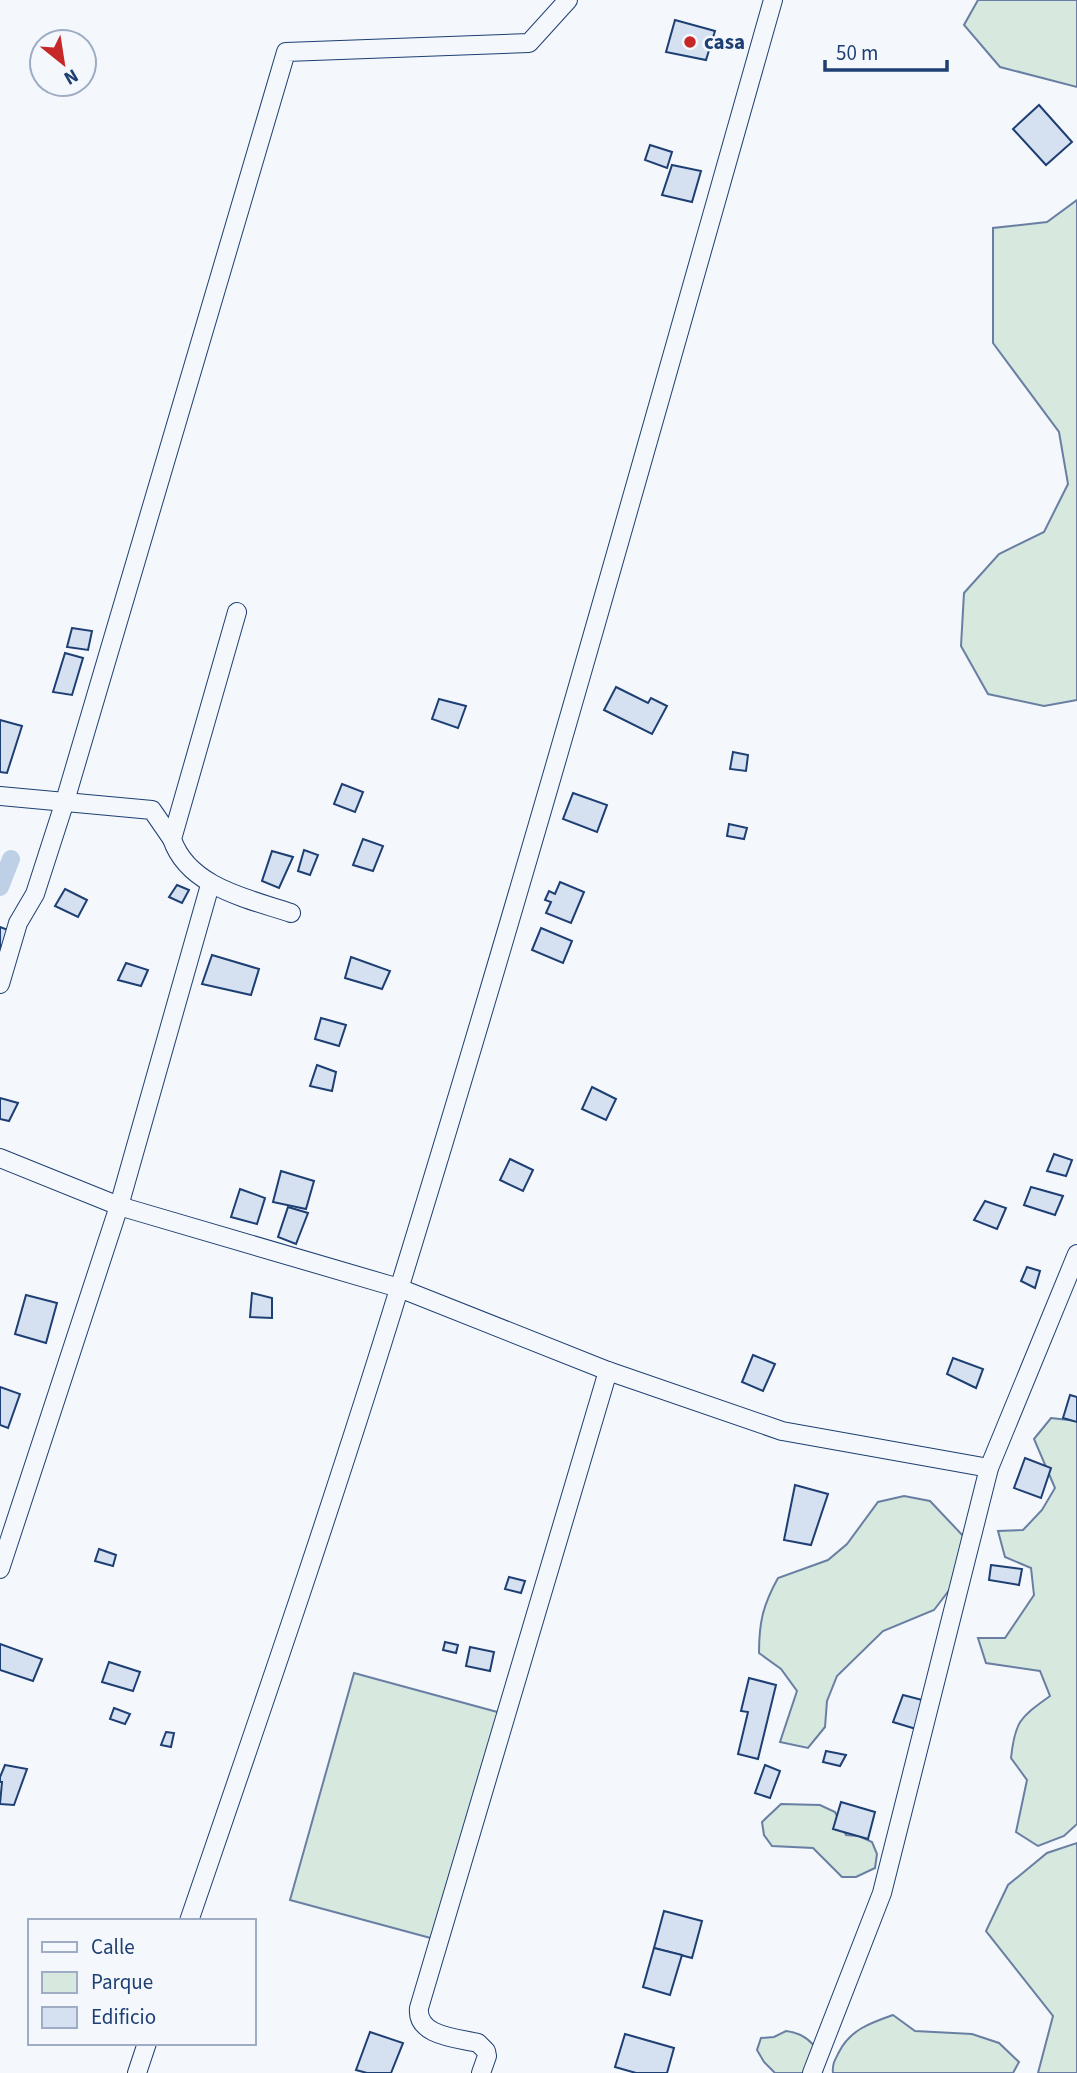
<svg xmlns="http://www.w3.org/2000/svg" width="1077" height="2073" viewBox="0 0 1077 2073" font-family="'Source Sans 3',sans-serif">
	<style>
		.green { fill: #d7e8df; stroke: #687fa3; stroke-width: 2 }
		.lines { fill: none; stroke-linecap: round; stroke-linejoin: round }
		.canal { stroke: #bed0e5; stroke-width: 18 }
		.building { fill: #d5e0f0; stroke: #1d3f73; stroke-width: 2 }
		.minor-casing { stroke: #1d3f73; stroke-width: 20 }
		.minor { stroke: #f4f7fb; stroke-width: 18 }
		.poi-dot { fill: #c62828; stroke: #f4f7fb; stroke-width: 2.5 }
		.labels { text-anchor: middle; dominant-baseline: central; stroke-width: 5; stroke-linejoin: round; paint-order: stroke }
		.poi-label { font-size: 21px; font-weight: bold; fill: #1d3f73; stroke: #f4f7fb; text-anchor: start }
	</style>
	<rect width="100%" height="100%" fill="#f4f7fb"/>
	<g class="green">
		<polygon points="978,0 1077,0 1077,87 1000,67 964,25"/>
		<polygon points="1077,200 1077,700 1044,706 988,694 961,646 964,593 999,554 1044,532 1068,484 1059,432 993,343 993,228 1047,222"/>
		<path d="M1051,1418L1077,1421V1824L1064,1836L1038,1846L1016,1832L1027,1780L1011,1758C1015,1720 1021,1717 1050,1696L1040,1671L986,1663L978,1638H1005L1034,1595L1031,1568L1005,1557L998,1531L1023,1530L1042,1510L1055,1488L1034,1439Z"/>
		<path d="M904,1496L930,1501L966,1539L950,1589L934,1610L883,1631L837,1676L827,1701L825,1727L808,1748L780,1742L797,1691L781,1669L759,1653C759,1622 763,1605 778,1578L828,1560L847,1544L878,1502Z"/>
		<polygon points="354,1673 501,1713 438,1940 290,1900"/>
		<polygon points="781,1804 820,1805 835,1812 846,1835 859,1836 872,1842 877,1854 875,1868 856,1877 842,1877 813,1848 772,1846 764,1835 762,1822"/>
		<polygon points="1077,1843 1077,2073 1038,2073 1053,2016 986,1931 1008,1885 1047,1853"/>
		<path d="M893,2015L915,2031L972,2034L999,2043L1019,2062L1013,2073H833C832,2064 835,2060 839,2052C850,2030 870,2023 893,2015Z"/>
		<path d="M786,2031C807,2033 825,2051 822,2073H775L764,2062L757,2050L761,2038L774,2037Z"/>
	</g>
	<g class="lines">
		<polyline class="canal" points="0,887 11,859"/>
	</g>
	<g class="building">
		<polygon points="675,20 715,31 706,60 666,52"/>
		<polygon points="1039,105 1072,142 1046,165 1013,129"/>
		<polygon points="650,145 672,152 667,168 645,160"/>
		<polygon points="672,165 701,171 692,202 662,195"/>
		<polygon points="72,628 92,631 88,650 67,647"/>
		<polygon points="65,653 83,658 72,695 53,692"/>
		<polygon points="616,687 648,703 651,698 667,706 652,734 604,710"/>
		<polygon points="439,699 466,706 458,728 432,719"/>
		<polygon points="0,720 22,726 7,773 0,772"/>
		<polygon points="733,752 748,755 746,771 730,769"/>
		<polygon points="342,784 363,792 355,812 334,804"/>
		<polygon points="573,793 607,805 597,832 563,819"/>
		<polygon points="729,824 747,828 744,839 727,836"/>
		<polygon points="363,839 383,846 373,871 353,865"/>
		<polygon points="304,850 318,855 310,875 298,871"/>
		<polygon points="272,851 293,857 279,888 262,881"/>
		<polygon points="560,882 584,892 571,923 546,913 551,902 545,900 549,891 555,894"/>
		<polygon points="177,885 189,890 182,903 169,897"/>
		<polygon points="65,889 87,900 78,917 55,906"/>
		<polygon points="0,927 8,930 0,952"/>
		<polygon points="541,928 572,941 563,963 532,950"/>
		<polygon points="212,955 259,969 251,995 202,984"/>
		<polygon points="351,957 390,971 382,989 345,978"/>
		<polygon points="126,963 148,970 141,986 118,980"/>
		<polygon points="321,1018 346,1025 339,1046 315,1039"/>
		<polygon points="317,1065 336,1072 332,1091 310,1086"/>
		<polygon points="592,1087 616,1099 606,1120 582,1109"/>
		<polygon points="0,1098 18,1103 9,1121 0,1119"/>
		<polygon points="1054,1154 1072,1160 1066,1176 1047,1171"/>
		<polygon points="510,1159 533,1170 523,1191 500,1180"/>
		<polygon points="281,1171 314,1181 306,1209 273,1202"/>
		<polygon points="1031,1187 1063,1196 1055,1215 1024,1205"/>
		<polygon points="240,1189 265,1198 257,1224 231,1217"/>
		<polygon points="985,1201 1006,1208 997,1229 974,1220"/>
		<polygon points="288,1207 308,1213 296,1244 278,1237"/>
		<polygon points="1027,1267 1040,1271 1035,1288 1021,1281"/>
		<polygon points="252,1293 272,1298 272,1318 250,1317"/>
		<polygon points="26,1295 57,1303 46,1343 15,1334"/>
		<polygon points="753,1355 775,1364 763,1391 742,1382"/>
		<polygon points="953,1358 983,1369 976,1388 947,1374"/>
		<polygon points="0,1387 20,1394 8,1428 0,1425"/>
		<polygon points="1070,1395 1077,1397 1077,1422 1063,1418"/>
		<polygon points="1025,1458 1051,1468 1041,1498 1014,1488"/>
		<polygon points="795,1485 828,1494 811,1545 784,1540"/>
		<polygon points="99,1549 116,1555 113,1566 95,1561"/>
		<polygon points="991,1565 1022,1569 1019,1585 989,1580"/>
		<polygon points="509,1577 525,1581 521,1593 505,1589"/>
		<polygon points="445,1642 458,1645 456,1653 443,1650"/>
		<polygon points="0,1644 42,1659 33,1681 0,1670"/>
		<polygon points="470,1647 494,1652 490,1671 466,1666"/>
		<polygon points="109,1662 140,1672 133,1691 102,1682"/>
		<polygon points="749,1678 776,1685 758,1759 738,1754 748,1712 741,1711"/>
		<polygon points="903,1695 926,1701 916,1729 893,1722"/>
		<polygon points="114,1708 130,1714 125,1724 110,1719"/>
		<polygon points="166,1732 174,1733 171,1747 161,1745"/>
		<polygon points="826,1751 846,1755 840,1766 823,1762"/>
		<polygon points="5,1765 27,1769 14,1805 0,1804 2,1782 0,1782 0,1777"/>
		<polygon points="765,1765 780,1771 770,1798 755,1793"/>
		<polygon points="841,1802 875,1812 868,1839 833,1829"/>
		<polygon points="664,1911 702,1921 692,1958 654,1948"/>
		<polygon points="654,1948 682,1955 670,1995 643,1987"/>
		<polygon points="370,2032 403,2043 391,2073 367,2073 356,2070"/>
		<polygon points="625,2034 674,2048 667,2073 636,2073 615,2067"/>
	</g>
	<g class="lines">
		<defs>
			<g id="minor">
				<path d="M237,612L172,839C188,887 249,899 291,913"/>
				<polyline points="0,796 152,810 172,839"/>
				<polyline points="0,984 18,923 35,894 65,801 286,52 529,43 568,0"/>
				<polyline points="0,1158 119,1206 399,1288 608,1371 782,1431 989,1468"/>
				<polyline points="0,1569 119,1206 210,885"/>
				<path d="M189,1921C261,1711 334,1501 399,1289C531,861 651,430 773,0"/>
				<polyline points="137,2073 147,2043"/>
				<path d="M481,2073L487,2056L486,2051L478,2043C457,2038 416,2036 419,2008L608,1371"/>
				<polyline points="812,2073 882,1893 989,1468 1077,1254"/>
			</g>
		</defs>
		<use href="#minor" class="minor-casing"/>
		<use href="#minor" class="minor"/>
	</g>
	<circle class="poi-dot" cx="690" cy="42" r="7"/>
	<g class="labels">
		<g class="poi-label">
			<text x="704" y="42">casa</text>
		</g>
	</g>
	<rect x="28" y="1919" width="228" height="126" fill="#f4f7fb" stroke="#9eadc5" stroke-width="2"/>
	<rect x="42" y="1942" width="35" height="10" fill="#f4f7fb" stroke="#9eadc5" stroke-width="2"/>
	<text x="91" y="1954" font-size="21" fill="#1d3f73">Calle</text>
	<rect x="42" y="1972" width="35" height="21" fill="#d7e8df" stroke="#9eadc5" stroke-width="2"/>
	<text x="91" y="1989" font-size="21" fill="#1d3f73">Parque</text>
	<rect x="42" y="2007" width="35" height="21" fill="#d5e0f0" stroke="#9eadc5" stroke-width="2"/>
	<text x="91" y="2024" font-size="21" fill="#1d3f73">Edificio</text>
	<g transform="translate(63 63) rotate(150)"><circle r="33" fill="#f4f7fb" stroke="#9eadc5" stroke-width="2"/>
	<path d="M0-5L12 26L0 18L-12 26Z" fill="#c62828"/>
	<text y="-10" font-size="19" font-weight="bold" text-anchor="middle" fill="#1d3f73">N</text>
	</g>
	<path d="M825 60v10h122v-10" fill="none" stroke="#1d3f73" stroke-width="3.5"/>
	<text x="836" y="60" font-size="21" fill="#1d3f73" stroke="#f4f7fb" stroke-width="5" paint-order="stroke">50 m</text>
</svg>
